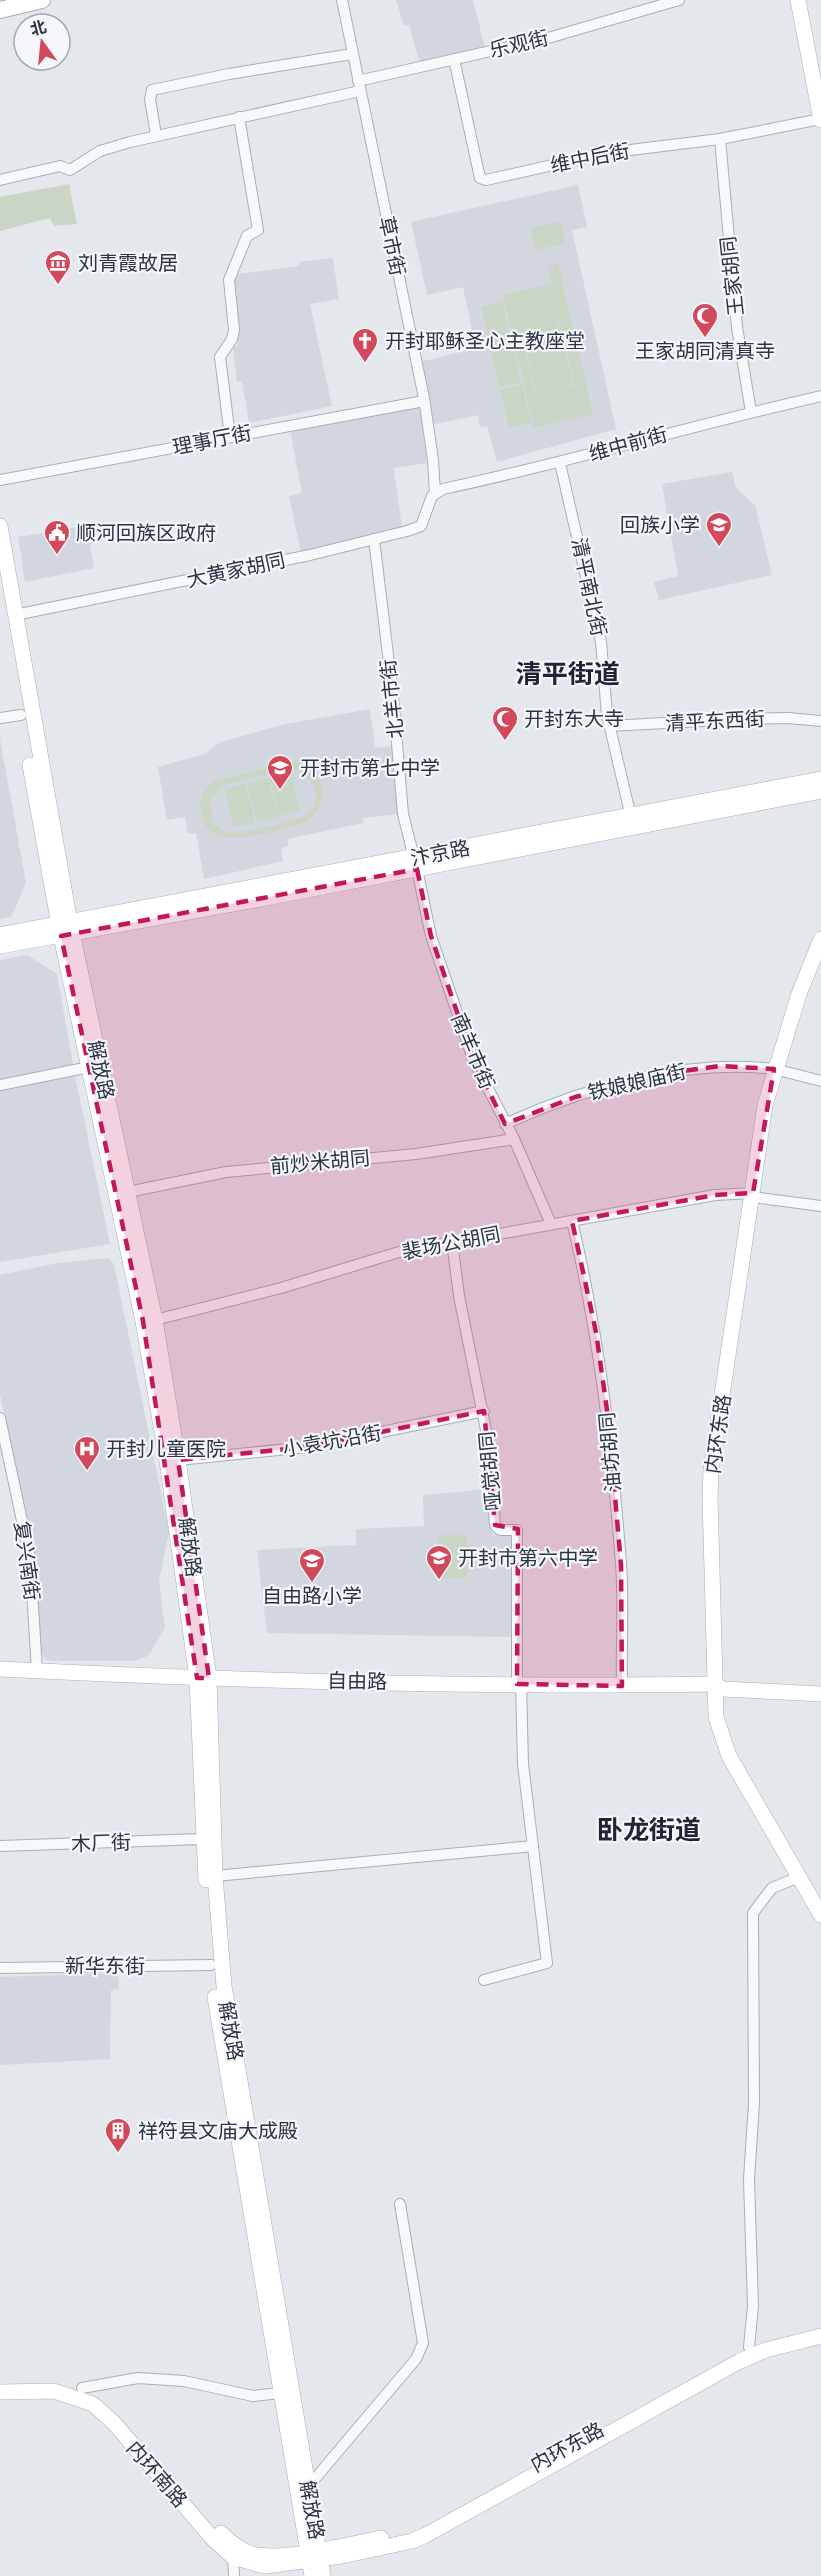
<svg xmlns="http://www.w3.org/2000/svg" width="821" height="2576" viewBox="0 0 821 2576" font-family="'PT Sans','Noto Sans SC',sans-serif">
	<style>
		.built { fill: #d2d6de }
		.green { fill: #c9d6c5; fill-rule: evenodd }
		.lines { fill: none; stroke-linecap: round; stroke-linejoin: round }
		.street-casing { stroke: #a9aeb7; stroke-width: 12 }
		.secondary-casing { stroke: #a9aeb7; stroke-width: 16 }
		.primary-casing { stroke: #a3abb8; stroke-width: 18 }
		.street { stroke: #f7f8fa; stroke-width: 10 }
		.secondary { stroke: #fff; stroke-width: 15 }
		.primary { stroke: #fff; stroke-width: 16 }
		.marked { fill: #c2185b; fill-opacity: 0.2; stroke: #c2185b; stroke-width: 4.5; stroke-dasharray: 12 8; stroke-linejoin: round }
		.labels { text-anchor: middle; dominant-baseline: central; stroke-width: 4.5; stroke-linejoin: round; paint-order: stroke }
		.street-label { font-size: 20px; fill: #2b3445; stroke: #f4f6f9 }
		.poi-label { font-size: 20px; fill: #2b3445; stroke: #f4f6f9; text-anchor: start }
		.district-label { font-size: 26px; font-weight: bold; fill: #1d2536; stroke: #f4f6f9 }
	</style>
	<rect width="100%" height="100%" fill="#e4e7ec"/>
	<g class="built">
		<polygon points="396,0 473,0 485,48 420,63 409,25 404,26"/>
		<polygon points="578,185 587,227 572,230 616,429 497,462 487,426 480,428 478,415 431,425 420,362 476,348 463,287 427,295 411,222"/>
		<polygon points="333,258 339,299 310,304 332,406 249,423 242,381 237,382 233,347 238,346 231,283 238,274 299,266 299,262"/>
		<polygon points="420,405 427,463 394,468 402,529 301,553 289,496 302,493 290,429"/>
		<polygon points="732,472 736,488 755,505 772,575 659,600 654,582 678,576 662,484"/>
		<polygon points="90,525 94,543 90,544 94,568 25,582 18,537"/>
		<polygon points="370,709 375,748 393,746 399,814 362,818 363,823 287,839 289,846 281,848 283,861 204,879 196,833 188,834 185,817 167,820 158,767 205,754 220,742 286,724"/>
		<polygon points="0,739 26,883 11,917 0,919"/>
		<polygon points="27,955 57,974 76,1081 110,1244 0,1262 0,960"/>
		<polygon points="108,1258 114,1264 169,1532 159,1581 165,1628 148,1656 133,1661 55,1661 47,1660 40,1651 34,1555 0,1394 0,1275 58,1263"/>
		<polygon points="490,1489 493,1535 515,1536 515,1637 267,1633 257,1550 356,1545 356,1529 424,1526 423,1495"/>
		<polygon points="118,1973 119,1989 111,1990 110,2059 0,2065 0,1977"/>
	</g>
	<g class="green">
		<polygon points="69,184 77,224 54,226 50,218 0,231 0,197"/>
		<polygon points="561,221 566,243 535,250 530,228"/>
		<path d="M558,263L593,414L534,428L503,295L552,284L548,266ZM558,315L575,385L535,394L519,324Z"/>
		<polygon points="502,302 511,340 490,345 481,307"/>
		<polygon points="557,316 573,384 536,393 520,324"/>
		<polygon points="512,344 521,382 499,387 491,349"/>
		<polygon points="522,385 531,423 509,428 500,390"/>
		<path d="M292,761C325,765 333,803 306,822C278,829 209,858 201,813C198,800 205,789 215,781ZM291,768C313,772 328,803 304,816C293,822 242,834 231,832C222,831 217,827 212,820L210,800L224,785Z"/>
		<polygon points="291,773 300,811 279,816 270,778"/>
		<polygon points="268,778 278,817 257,822 247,783"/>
		<polygon points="245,784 255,822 234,827 225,789"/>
		<rect x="438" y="1535" width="29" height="20"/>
		<rect x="438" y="1558" width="29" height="20"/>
	</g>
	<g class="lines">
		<defs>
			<g id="street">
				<polyline points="342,0 424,398 433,460 435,493"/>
				<polyline points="454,59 480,178 486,180 606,153 720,139 821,119"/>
				<polyline points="358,81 548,38 679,0"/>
				<polyline points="156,135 150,99 152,90 229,74 352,54"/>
				<polyline points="720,139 737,327 751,412"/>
				<polyline points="0,180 60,166 70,170 100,151 130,142 360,91"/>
				<polyline points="230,437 220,357 232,339 234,330 229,280 247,236 258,230 239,117"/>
				<polyline points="560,463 601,642 607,715 631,817"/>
				<polyline points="0,480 424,401"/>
				<polyline points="374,539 393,696 403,814 414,858"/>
				<path d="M15,615L310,555L407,531L421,526L432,496L443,489C570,462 694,425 821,396"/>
				<polyline points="0,718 21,715"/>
				<polyline points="609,726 739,719 788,718 821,721"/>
				<polyline points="417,869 431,936 473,1059 514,1139 551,1224"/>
				<polyline points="782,1071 821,1081"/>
				<polyline points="0,1085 89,1067"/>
				<path d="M505,1124C584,1088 687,1058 774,1069"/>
				<polyline points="128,1192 226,1172 416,1154 514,1139"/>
				<polyline points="760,1198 821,1206"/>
				<path d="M572,1221C599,1334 612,1447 621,1563C624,1603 621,1645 622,1686"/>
				<polyline points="452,1241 459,1296 489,1445 495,1525 500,1530 517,1530 517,1684"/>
				<polyline points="155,1320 281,1288 399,1252 715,1195 753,1193"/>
				<polyline points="0,1418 30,1558 37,1671"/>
				<polyline points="178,1460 308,1447 484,1411"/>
				<polyline points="0,1846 202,1839"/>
				<polyline points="215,1876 533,1846"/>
				<polyline points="0,1968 211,1965"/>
				<polyline points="484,1980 547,1963 523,1764 521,1684"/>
				<polyline points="749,2347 753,2306 749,2179 754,2104 753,1913 772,1888 799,1877"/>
				<polyline points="82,2388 138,2378 184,2381 253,2396 280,2393"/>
				<polyline points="308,2487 416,2359 423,2343 400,2204"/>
				<polyline points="233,2557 234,2576"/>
			</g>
			<g id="secondary">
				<polyline points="798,0 821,120"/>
				<polyline points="0,526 70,923 155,1320 178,1460 209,1678 215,1876 224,1986 323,2576"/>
				<polyline points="30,765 61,936 143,1321 167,1461 197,1678 206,1880"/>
				<polyline points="0,935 821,779"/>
				<polyline points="821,939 799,994 765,1105 711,1470 710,1497 716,1717 729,1756 821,1915"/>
				<polyline points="0,946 266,898 821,791"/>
				<path d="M0,1669C238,1681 476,1688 714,1684L723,1689L821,1694"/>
				<polyline points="215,1997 312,2576"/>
				<polyline points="0,2392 54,2391 93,2404 114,2423 213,2539 233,2557 264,2566 342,2556 412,2541 426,2535 740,2361 766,2350 821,2336"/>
				<path d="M221,2533C230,2542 240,2550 252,2554C279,2562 351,2544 381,2538"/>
			</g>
			<polyline id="primary" points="0,10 42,0"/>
		</defs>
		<use href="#street" class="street-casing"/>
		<use href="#secondary" class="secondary-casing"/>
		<use href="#primary" class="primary-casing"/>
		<use href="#street" class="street"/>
		<use href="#secondary" class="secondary"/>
		<use href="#primary" class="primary"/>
	</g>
	<path class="marked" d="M417,869L431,936L473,1059L505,1124L575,1097L683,1071L720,1066L774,1069L753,1193L715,1195L572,1221L596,1332L608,1417L621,1565L622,1686L517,1684L518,1529L495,1525L484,1411L308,1447L178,1460L209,1678H197L143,1321L61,936Z"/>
	<defs>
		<symbol id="museum-pin" viewBox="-11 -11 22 30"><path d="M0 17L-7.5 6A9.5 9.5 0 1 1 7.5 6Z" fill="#d1495b" stroke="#f4f6f9"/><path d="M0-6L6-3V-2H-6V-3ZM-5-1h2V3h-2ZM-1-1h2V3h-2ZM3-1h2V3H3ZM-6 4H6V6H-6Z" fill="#fff"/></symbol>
		<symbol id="mosque-pin" viewBox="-11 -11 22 30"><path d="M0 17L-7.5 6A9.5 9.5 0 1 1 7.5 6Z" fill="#d1495b" stroke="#f4f6f9"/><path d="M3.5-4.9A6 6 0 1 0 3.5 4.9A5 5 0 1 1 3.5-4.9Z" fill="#fff"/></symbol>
		<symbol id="church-pin" viewBox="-11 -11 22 30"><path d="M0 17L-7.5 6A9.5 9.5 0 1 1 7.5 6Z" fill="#d1495b" stroke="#f4f6f9"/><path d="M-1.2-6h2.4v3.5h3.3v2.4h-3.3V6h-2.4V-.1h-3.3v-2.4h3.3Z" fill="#fff"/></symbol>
		<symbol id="school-pin" viewBox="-11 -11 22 30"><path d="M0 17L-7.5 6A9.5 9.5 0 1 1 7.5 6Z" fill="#d1495b" stroke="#f4f6f9"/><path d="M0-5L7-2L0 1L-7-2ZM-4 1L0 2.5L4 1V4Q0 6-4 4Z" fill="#fff"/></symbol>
		<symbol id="civic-pin" viewBox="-11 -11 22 30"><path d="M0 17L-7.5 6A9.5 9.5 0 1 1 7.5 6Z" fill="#d1495b" stroke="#f4f6f9"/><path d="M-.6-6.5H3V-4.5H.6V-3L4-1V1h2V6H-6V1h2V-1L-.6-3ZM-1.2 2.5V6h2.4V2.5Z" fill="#fff"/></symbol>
		<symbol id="hospital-pin" viewBox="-11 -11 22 30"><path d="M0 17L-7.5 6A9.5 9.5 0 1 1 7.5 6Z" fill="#d1495b" stroke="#f4f6f9"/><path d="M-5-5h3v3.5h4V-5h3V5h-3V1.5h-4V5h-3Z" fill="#fff"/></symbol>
		<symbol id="building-pin" viewBox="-11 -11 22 30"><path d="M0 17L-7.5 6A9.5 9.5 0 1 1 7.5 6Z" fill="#d1495b" stroke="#f4f6f9"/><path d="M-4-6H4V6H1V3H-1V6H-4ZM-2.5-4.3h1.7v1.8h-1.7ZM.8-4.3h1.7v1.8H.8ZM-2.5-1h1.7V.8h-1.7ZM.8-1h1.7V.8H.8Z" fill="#fff"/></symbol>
	</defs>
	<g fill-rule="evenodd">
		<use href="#museum-pin" x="43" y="248" width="30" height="40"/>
		<use href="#mosque-pin" x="690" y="301" width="30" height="40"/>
		<use href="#church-pin" x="350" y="326" width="30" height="40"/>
		<use href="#school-pin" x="704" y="510" width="30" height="40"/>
		<use href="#civic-pin" x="42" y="518" width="30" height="40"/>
		<use href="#mosque-pin" x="490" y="704" width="30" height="40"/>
		<use href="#school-pin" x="265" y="753" width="30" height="40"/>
		<use href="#hospital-pin" x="72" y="1434" width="30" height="40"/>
		<use href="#school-pin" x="424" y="1543" width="30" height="40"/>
		<use href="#school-pin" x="297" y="1546" width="30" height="40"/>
		<use href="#building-pin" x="103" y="2116" width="30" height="40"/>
	</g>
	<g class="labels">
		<g class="street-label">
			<text transform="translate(519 44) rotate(-13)">乐观街</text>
			<text transform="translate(590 158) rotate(-11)">维中后街</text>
			<text transform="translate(392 246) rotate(78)">草市街</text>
			<text transform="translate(732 276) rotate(-96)">王家胡同</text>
			<text transform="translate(212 440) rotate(-11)">理事厅街</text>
			<text transform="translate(628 444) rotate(-15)">维中前街</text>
			<text transform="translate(236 570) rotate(-12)">大黄家胡同</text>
			<text transform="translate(589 587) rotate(78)">清平南北街</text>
			<text transform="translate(392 699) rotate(-96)">北羊市街</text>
			<text transform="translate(715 721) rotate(-3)">清平东西街</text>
			<text transform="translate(440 853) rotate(-11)">汴京路</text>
			<text transform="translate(473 1051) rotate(67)">南羊市街</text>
			<text transform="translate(101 1070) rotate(78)">解放路</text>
			<text transform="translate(637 1082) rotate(-13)">铁娘娘庙街</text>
			<text transform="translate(320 1162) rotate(-5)">前炒米胡同</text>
			<text transform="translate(451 1243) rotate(-11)">裴场公胡同</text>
			<text transform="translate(718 1434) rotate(-82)">内环东路</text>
			<text transform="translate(332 1441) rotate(-10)">小袁坑沿街</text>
			<text transform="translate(610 1452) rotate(-95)">油坊胡同</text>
			<text transform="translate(490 1471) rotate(-95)">哑觉胡同</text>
			<text transform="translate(190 1547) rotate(82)">解放路</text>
			<text transform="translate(27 1561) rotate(82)">复兴南街</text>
			<text transform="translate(357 1681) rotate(1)">自由路</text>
			<text transform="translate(101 1843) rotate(-2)">木厂街</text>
			<text x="105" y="1966">新华东街</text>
			<text transform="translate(231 2031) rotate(80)">解放路</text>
			<text transform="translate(567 2447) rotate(-29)">内环东路</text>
			<text transform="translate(157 2474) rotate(49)">内环南路</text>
			<text transform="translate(312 2510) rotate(80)">解放路</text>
		</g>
		<g class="poi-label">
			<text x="78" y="263">刘青霞故居</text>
			<text x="385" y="341">开封耶稣圣心主教座堂</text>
			<text x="705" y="351" text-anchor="middle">王家胡同清真寺</text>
			<text x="700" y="525" text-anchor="end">回族小学</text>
			<text x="76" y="533">顺河回族区政府</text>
			<text x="524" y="719">开封东大寺</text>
			<text x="300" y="768">开封市第七中学</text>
			<text x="106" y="1449">开封儿童医院</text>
			<text x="458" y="1558">开封市第六中学</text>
			<text x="312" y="1596" text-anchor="middle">自由路小学</text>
			<text x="138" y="2131">祥符县文庙大成殿</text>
		</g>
		<g class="district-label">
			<text x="568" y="673">清平街道</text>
			<text x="649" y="1829">卧龙街道</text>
		</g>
	</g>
	<g transform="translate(42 42) rotate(345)"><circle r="28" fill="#f4f6f9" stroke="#a4a8b1" stroke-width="1.5"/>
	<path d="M0-4.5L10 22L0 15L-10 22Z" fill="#d1495b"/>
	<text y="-9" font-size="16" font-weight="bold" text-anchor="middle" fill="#2b3445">北</text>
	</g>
</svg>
